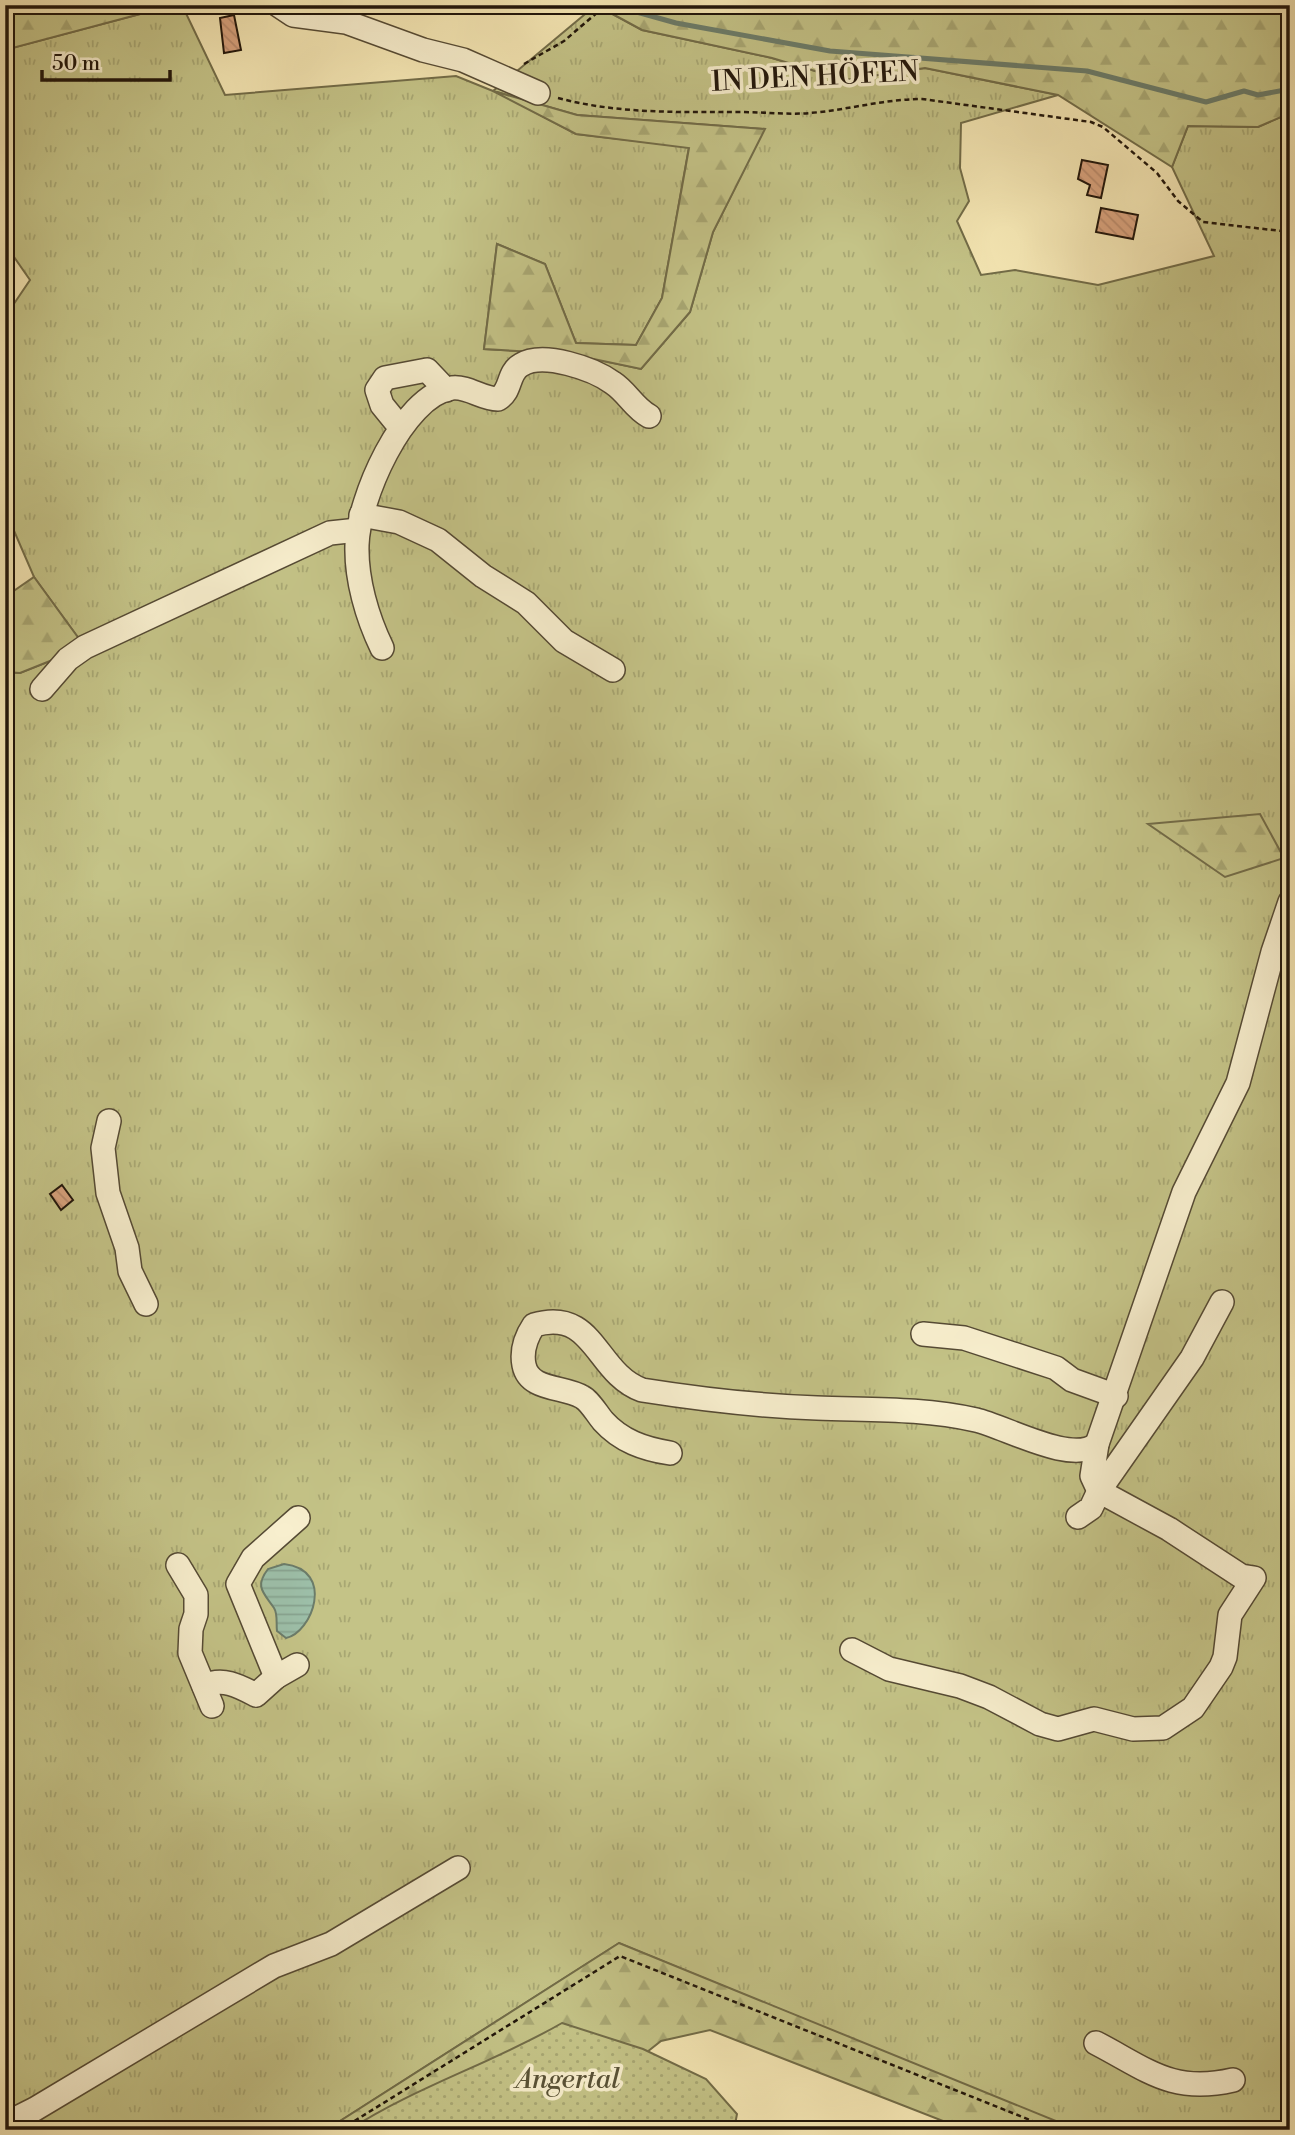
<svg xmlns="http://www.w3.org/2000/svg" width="1295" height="2135" viewBox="0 0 1295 2135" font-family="'Libre Bodoni',serif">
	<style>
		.grass { fill: url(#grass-tufts); stroke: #726c48; stroke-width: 2; fill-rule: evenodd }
		.forest { fill: url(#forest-firs); stroke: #726c48; stroke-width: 2 }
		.park { fill: url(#park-dots); stroke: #726c48; stroke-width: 2 }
		.water { fill: url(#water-rules); stroke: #6b7c6a; stroke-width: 2 }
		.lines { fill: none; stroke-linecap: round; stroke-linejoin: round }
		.stream { stroke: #6b7c6a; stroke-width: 5 }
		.building { fill: url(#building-back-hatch); stroke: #20150a; stroke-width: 2 }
		.minor-casing { stroke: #554a34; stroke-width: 26 }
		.path { stroke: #20150a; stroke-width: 2.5; stroke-dasharray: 5 3.5; stroke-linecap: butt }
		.minor { stroke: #f8efce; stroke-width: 23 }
		.labels { text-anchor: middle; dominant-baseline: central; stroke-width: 7; stroke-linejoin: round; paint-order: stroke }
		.street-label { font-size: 28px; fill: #20150a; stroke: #f8efce }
		.park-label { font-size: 28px; font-style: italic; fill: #595236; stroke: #f8efce }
	</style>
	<defs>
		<pattern id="grass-tufts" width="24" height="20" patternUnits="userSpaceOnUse" patternTransform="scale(1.75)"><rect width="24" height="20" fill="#c4c387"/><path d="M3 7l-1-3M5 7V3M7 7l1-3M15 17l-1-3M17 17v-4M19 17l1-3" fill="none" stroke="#a8a773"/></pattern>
		<pattern id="forest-firs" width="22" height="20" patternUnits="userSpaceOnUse" patternTransform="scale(1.75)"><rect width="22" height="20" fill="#c4c387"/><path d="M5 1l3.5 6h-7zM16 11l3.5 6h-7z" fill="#a8a773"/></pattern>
		<pattern id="park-dots" width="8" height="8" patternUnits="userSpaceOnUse" patternTransform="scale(1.75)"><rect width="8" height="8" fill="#c4c387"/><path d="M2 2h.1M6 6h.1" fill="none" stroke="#a8a773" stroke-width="1.8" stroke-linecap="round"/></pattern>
		<pattern id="water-rules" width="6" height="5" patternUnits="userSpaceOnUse" patternTransform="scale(1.75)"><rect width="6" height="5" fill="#9dc0aa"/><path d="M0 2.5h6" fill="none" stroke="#87a491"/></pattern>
		<pattern id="building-back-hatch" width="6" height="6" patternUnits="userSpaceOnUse" patternTransform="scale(1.75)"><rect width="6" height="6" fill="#d9a37e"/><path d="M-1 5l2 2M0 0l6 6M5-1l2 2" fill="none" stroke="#ba8b6c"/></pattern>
	</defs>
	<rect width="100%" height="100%" fill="#f5e7b4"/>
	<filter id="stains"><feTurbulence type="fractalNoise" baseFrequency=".00286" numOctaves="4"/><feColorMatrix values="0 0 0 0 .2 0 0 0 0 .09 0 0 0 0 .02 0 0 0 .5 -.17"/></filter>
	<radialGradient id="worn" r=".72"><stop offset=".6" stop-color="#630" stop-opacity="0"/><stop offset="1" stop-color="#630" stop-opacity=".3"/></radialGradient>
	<path class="grass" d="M174,5H182L225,95L456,76L493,91L596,5L642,30L772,58L845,80L925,68L1058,95L961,123L960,168L969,201L957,221L981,275L1015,270L1098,285L1214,256L1172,167L1188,126L1258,127L1290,113V2130H1073L619,1943L326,2130H5V672L20,673L85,647L34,577L5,510V317L30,280L5,244V60L12,48ZM497,92L577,115L764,129L713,232L690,312L641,369L570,354L484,349L497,244L545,264L576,343L636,345L662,298L689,147L576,134Z"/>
	<g class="forest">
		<polygon points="5,5 20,5 32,12 47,5 174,5 12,48 5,60"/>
		<polygon points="596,5 1290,5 1290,113 1258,127 1188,126 1172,167 1058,95 925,68 845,80 772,58 642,30"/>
		<polygon points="493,91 577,115 765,129 713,232 690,312 641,369 570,354 484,349 497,244 545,264 576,343 636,345 662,298 689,148 576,134"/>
		<polygon points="34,577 85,647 20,673 5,672 5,597"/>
		<polygon points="1260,814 1284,858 1225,877 1148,824"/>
		<polygon points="619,1943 1078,2130 966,2130 710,2030 661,2041 642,2056 721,2130 326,2130"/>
	</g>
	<path class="park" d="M562,2023L643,2049L706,2079L737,2114L734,2130H349C417,2086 493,2063 562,2023Z"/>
	<path class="water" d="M284,1564C336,1570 312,1633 286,1638L277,1631C276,1624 278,1614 274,1608C264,1593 254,1587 268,1569Z"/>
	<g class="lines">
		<polyline class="stream" points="626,9 676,23 830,51 1087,71 1206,102 1244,91 1258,95 1290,89"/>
	</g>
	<g class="building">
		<polygon points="234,15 241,50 224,53 220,18"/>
		<polygon points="1082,160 1108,165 1101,198 1087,195 1090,185 1078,179"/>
		<polygon points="1101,208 1138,215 1133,239 1096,232"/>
		<polygon points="62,1185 73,1200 61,1210 50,1194"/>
	</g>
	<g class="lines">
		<defs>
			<g id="minor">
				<polyline points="278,5 293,15 346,22 423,50 463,60 538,93"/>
				<polyline points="395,421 382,405 377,390 385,378 427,370 446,390"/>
				<polyline points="361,515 399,522 438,540 483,576 526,603 564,641 613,670"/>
				<path d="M382,648C367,617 356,579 357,545C358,501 402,396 452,388C468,386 482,399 498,399C512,391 507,373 521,365C543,351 594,369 613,383C627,392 634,408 649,416"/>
				<polyline points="42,689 68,659 85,647 330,533 358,530"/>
				<polyline points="109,1121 103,1148 108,1193 127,1248 130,1271 146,1304"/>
				<polyline points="1222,1302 1192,1358 1099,1491 1092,1476 1097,1444 1184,1192 1238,1083 1273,952 1290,902"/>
				<polyline points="923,1334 964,1338 1056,1368 1072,1380 1116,1396"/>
				<path d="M670,1453C644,1449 621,1441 603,1421C597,1414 590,1401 582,1397C564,1386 529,1391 524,1365C521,1350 526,1337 534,1325C595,1307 595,1373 642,1390C699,1399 759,1406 817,1408C871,1410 923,1408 976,1420C1006,1427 1072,1465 1097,1444"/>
				<polyline points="178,1565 196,1595 196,1614 191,1629 190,1653 212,1706"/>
				<polyline points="852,1650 889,1669 960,1686 989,1697 1040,1724 1058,1729 1094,1719 1133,1729 1163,1728 1193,1708 1221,1667 1225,1657 1230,1615 1254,1578 1241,1576 1169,1529 1099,1491 1091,1508 1078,1517"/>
				<polyline points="276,1677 238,1584 253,1558 298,1518"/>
				<path d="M204,1686C223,1677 239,1686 256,1695L276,1677L297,1665"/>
				<path d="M1096,2043C1148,2070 1172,2094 1233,2080"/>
				<polyline points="5,2124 35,2109 274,1966 331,1944 458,1868"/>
			</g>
		</defs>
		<use href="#minor" class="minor-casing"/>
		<g class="path">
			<polyline points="524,64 564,41 606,5"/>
			<path d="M558,98C618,114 679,112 740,112C764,112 787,115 810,113C848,110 884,99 922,99L1091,122L1103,127L1157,173L1178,201L1203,222L1290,232"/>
			<polyline points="340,2130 620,1956 1055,2130"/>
		</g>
		<use href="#minor" class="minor"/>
	</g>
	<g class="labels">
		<g class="street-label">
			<text transform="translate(815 77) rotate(-3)">IN DEN HÖFEN</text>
		</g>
		<g class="park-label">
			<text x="568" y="2079">Angertal</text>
		</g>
	</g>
	<rect width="1295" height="2135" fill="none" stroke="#f5e7b4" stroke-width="28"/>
	<rect x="7" y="7" width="1281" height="2121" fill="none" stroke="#20150a" stroke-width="3.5"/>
	<rect x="14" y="14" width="1267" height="2107" fill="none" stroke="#20150a" stroke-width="2"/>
	<path d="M42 70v10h128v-10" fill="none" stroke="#20150a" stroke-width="3.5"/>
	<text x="52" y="70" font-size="21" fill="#20150a" stroke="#f8efce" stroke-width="5" paint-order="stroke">50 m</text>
	<rect width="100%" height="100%" filter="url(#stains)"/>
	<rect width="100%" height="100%" fill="url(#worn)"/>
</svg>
